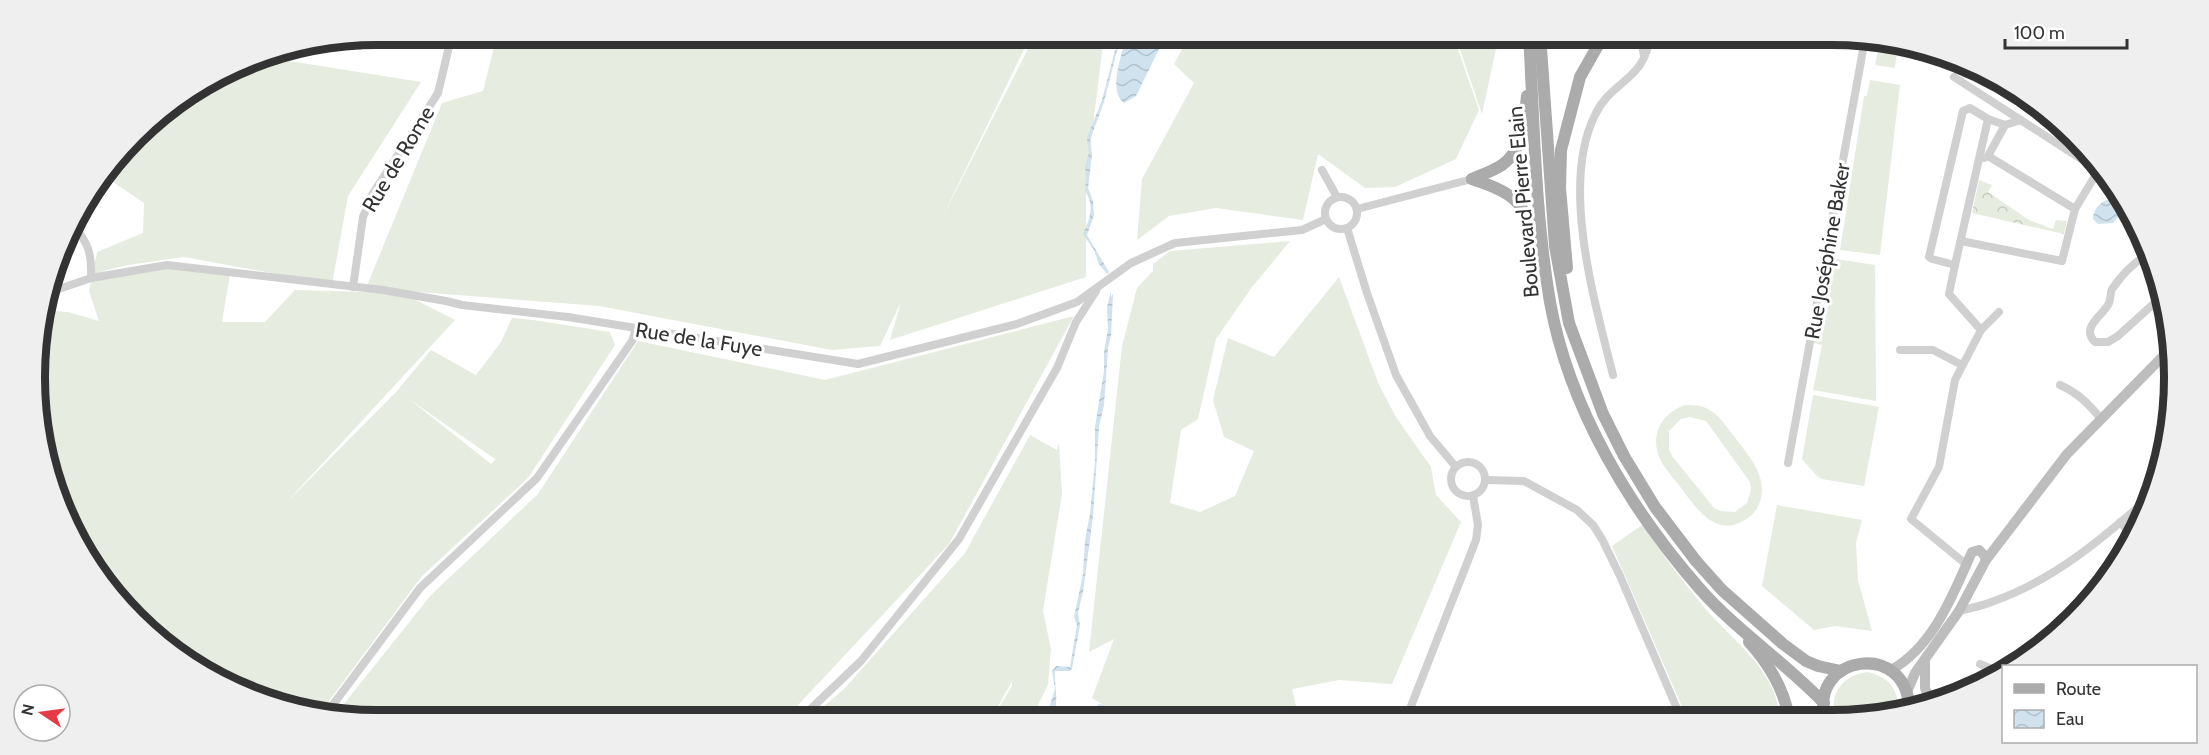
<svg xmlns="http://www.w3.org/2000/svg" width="2209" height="755" viewBox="0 0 2209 755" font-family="Cabin,sans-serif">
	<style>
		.grass { fill: #e6ecdf; fill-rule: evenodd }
		.park { fill: url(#park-crowns) }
		.water { fill: url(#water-waves) }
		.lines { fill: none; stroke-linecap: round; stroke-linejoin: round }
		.minor { stroke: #d0d0d0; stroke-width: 8 }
		.secondary { stroke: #bdbdbd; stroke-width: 10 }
		.primary { stroke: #ababab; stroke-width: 12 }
		.labels { text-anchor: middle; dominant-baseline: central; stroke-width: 6; stroke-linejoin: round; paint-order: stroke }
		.street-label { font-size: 21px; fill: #333; stroke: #fff }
		.rim { fill: none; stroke: #333; stroke-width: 8 }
	</style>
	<defs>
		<pattern id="park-crowns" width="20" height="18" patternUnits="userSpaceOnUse" patternTransform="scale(1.5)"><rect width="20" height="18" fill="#e6ecdf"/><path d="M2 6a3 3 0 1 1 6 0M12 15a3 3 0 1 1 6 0" fill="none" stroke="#c6cbc0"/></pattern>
		<pattern id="water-waves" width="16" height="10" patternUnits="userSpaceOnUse" patternTransform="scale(1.5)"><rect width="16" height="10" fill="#cfe2ee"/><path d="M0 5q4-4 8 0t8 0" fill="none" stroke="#b2c2cd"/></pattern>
	</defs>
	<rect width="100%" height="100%" fill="#fff"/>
	<g class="grass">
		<polygon points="497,35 1031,35 940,222 1035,35 1107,35 1103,44 1086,182 1086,277 890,340 901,302 880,346 832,350 599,306 366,288 442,103 483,91"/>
		<polygon points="1190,35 1453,35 1479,110 1456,159 1395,187 1365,188 1318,154 1303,220 1216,208 1169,216 1137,240 1142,179 1194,83 1174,64"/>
		<polygon points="1455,35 1499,35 1482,114"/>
		<polygon points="1880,41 1904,44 1903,50 1897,51 1895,68 1875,65"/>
		<path d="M264,57L421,82L348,196L332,284L184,257L128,265L99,272L167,265L230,274L222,322H265L295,290L402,293L455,320L285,504L397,391L431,350L476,375L501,342L512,318L533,320L610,332L615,345L528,478L422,576L320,713L289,709L187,662L93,568L46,466L37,333L44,310L68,312L99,321L89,291L97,252L143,233L144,203L107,178L151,120L247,60ZM409,399L495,459V460L491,464Z"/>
		<polygon points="1870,80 1900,85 1880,255 1840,250 1864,96 1867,96"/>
		<polygon points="1290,241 1252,287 1216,339 1198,419 1181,430 1170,503 1200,512 1235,496 1254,451 1224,437 1213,400 1228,338 1274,357 1339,277 1379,385 1396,417 1431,467 1436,495 1461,522 1392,684 1339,680 1292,689 1299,719 1120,719 1117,713 1092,698 1114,639 1089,652 1122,346 1137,288 1153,271 1153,264 1170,251"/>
		<polygon points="1836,259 1875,265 1876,401 1813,390 1822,345 1813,343 1817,324 1824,326"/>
		<polygon points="1074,316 949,544 784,720 378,720 335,715 431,595 538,494 638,341 825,380"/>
		<polygon points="1813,395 1879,407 1864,486 1822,479 1817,476 1802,459"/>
		<path d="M1685,405C1693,405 1701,405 1708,409C1718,414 1726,426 1733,435C1748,455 1770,477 1759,504C1756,512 1750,517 1743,521C1714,538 1694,505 1679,485C1673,478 1667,471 1662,463C1648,438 1660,414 1685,405ZM1690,417L1706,421L1750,482L1751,490L1747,503L1735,512L1721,511L1714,508L1672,456L1669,449V431L1681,419Z"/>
		<polygon points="1030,435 1057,450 1059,443 1062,494 1043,611 1051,649 1048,685 1031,719 992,719 1012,686 1012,681 991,719 808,720 844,689 965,553"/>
		<polygon points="1777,505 1862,520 1856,543 1858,580 1872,631 1835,626 1814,630 1762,586"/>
		<path d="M1642,525C1662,553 1681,580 1703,606C1732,641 1776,668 1780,718H1687L1612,546Z"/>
		<path d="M1867,672C1888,676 1899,689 1898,711L1876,718H1835C1829,693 1842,676 1867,672Z"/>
	</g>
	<polygon class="park" points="1979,180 1992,185 1988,192 2029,220 2053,229 2056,220 2067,221 2064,234 1972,213"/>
	<g class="water">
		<path d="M1127,34L1166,35L1136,96L1124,103C1107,90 1123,52 1127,34Z"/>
		<path d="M1119,35H1121L1104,102L1090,140L1092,154L1088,188L1093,201L1094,215L1087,235L1109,272L1107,274L1099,264L1094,250L1083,234C1090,219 1095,205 1085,191L1086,178L1085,166L1089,153L1087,138L1102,100Z"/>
		<path d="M2107,200L2117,201L2120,204L2121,214L2113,223L2098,224L2093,219C2093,210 2099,203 2107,200Z"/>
		<path d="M1111,291V297L1113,294L1111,335L1108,348L1104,405L1099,426L1093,516L1083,592L1078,613L1080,625L1072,669L1069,671H1055C1054,687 1061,706 1050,719H1046L1052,711L1050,705L1055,689L1052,671L1056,666L1070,667L1077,625L1074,617L1083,574L1085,540L1090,514L1095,462V427L1104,371V352L1108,329L1107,307Z"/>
		<polygon points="1100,704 1113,708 1117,713 1117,719 1094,719 1098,705"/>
	</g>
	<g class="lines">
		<g class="minor">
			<polyline points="1637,34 1641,40 1644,56"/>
			<polyline points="356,39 360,46"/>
			<polyline points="1954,77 2095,168"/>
			<polyline points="1988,119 1955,265 1932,259 1929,257 1963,111 1970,108 1988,119 2005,125 2021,120"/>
			<polyline points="2067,150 2072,142"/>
			<polyline points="1988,156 2075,209"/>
			<polyline points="1984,158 1988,156 2005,125"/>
			<polyline points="1322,170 1337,197"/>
			<circle cx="1341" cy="213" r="16"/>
			<polyline points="1357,209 1472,179"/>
			<path d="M72,223C88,243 92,252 91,278"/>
			<polyline points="1347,228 1367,293 1396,375 1430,436 1456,467"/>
			<polyline points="1961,241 2062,261 2075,209 2098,171"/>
			<path d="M2145,256C2132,264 2121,276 2112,289C2110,294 2111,298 2109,303C2103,316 2080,327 2095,342H2108L2118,336L2160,298"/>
			<polyline points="1955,265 1949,294 1981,330 1955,380 1939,467 1911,519 1967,565"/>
			<polyline points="353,287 363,217 372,195 438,93 452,34"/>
			<polyline points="50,292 91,278 167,265 383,290 446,301 462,305 568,317 858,364 1017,324 1077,302 1131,263 1175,243 1302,230 1326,219"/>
			<polyline points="1981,330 1999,312"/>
			<polyline points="1900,350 1933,350 1962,365"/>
			<path d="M1613,375C1595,303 1560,185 1595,115C1612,79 1646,81 1650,34"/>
			<path d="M2060,385C2078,393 2089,404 2101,419"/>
			<circle cx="1468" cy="479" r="17"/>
			<polyline points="1788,463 1865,39"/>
			<polyline points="1486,480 1524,481 1577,510 1593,525 1602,539 1620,576 1681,718"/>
			<polyline points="2120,522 2133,537"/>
			<path d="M1959,611C1970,608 1983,606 1994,601C2054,580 2103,538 2150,497"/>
			<polyline points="1980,664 2001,673"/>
			<polyline points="326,714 420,588 537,478 632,341 636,329"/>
			<polyline points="1406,719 1476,540 1478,525 1473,496"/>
			<polyline points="799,720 861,661 959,539 1057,368 1076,322 1096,291"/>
		</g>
		<g class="secondary">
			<polyline points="1925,661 1925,688 1930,701"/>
			<path d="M1891,670C1934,646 1953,594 1972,552L1979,550L1984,555L1986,560"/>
			<polyline points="1907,692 1915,673 1959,611 1986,560 2067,454 2171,348"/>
		</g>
		<g class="primary">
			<path d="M1529,34C1534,123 1535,214 1550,302C1569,408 1630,509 1700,589C1737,631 1785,662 1824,703"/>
			<polyline points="1540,34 1555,246 1569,323 1603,414 1624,456 1655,507 1696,561 1722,590 1783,644 1806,661 1818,666 1841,671"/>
			<path d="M1472,179C1526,197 1524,206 1539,258"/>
			<path d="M1472,179C1481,175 1493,171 1502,165C1525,149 1524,120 1527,96"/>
			<polyline points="1567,268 1560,188 1561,150 1580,77 1601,40 1607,34"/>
			<path d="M1749,642C1769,664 1784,689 1789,718"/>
			<path d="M1825,718C1809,655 1907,640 1909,708"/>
		</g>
	</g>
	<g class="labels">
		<g class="street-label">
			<text transform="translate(398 159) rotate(-59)">Rue de Rome</text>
			<text transform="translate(1523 202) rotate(-95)">Boulevard Pierre Elain</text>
			<text transform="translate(1827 251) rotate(-80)">Rue Joséphine Baker</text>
			<text transform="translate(699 339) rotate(9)">Rue de la Fuye</text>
		</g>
	</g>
	<path d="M0 0H2209V755H0ZM377 45H1832A332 332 0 0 1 2164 377V378A332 332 0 0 1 1832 710H377A332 332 0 0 1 45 378V377A332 332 0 0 1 377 45Z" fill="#efefef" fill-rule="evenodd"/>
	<path class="rim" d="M377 45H1832A332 332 0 0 1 2164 377V378A332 332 0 0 1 1832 710H377A332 332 0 0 1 45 378V377A332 332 0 0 1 377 45Z"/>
	<rect x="2002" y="665" width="195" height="78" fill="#ffffff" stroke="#adadad" stroke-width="1.5"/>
	<rect x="2014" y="684" width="30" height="9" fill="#ababab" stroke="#adadad" stroke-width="1.5"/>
	<text x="2056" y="695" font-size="18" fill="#333333">Route</text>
	<rect x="2014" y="710" width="30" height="18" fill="url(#water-waves)" stroke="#adadad" stroke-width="1.5"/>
	<text x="2056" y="725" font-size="18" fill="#333333">Eau</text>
	<g transform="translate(42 713) rotate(283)"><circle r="28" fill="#ffffff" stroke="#adadad" stroke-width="1.5"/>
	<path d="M0-4.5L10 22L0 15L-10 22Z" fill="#e63946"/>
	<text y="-9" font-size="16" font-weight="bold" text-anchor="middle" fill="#333333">N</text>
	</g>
	<path d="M2005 39v9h122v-9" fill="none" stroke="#333333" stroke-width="3"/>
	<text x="2014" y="39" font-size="18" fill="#333333" stroke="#ffffff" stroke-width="4.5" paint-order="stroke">100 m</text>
</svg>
